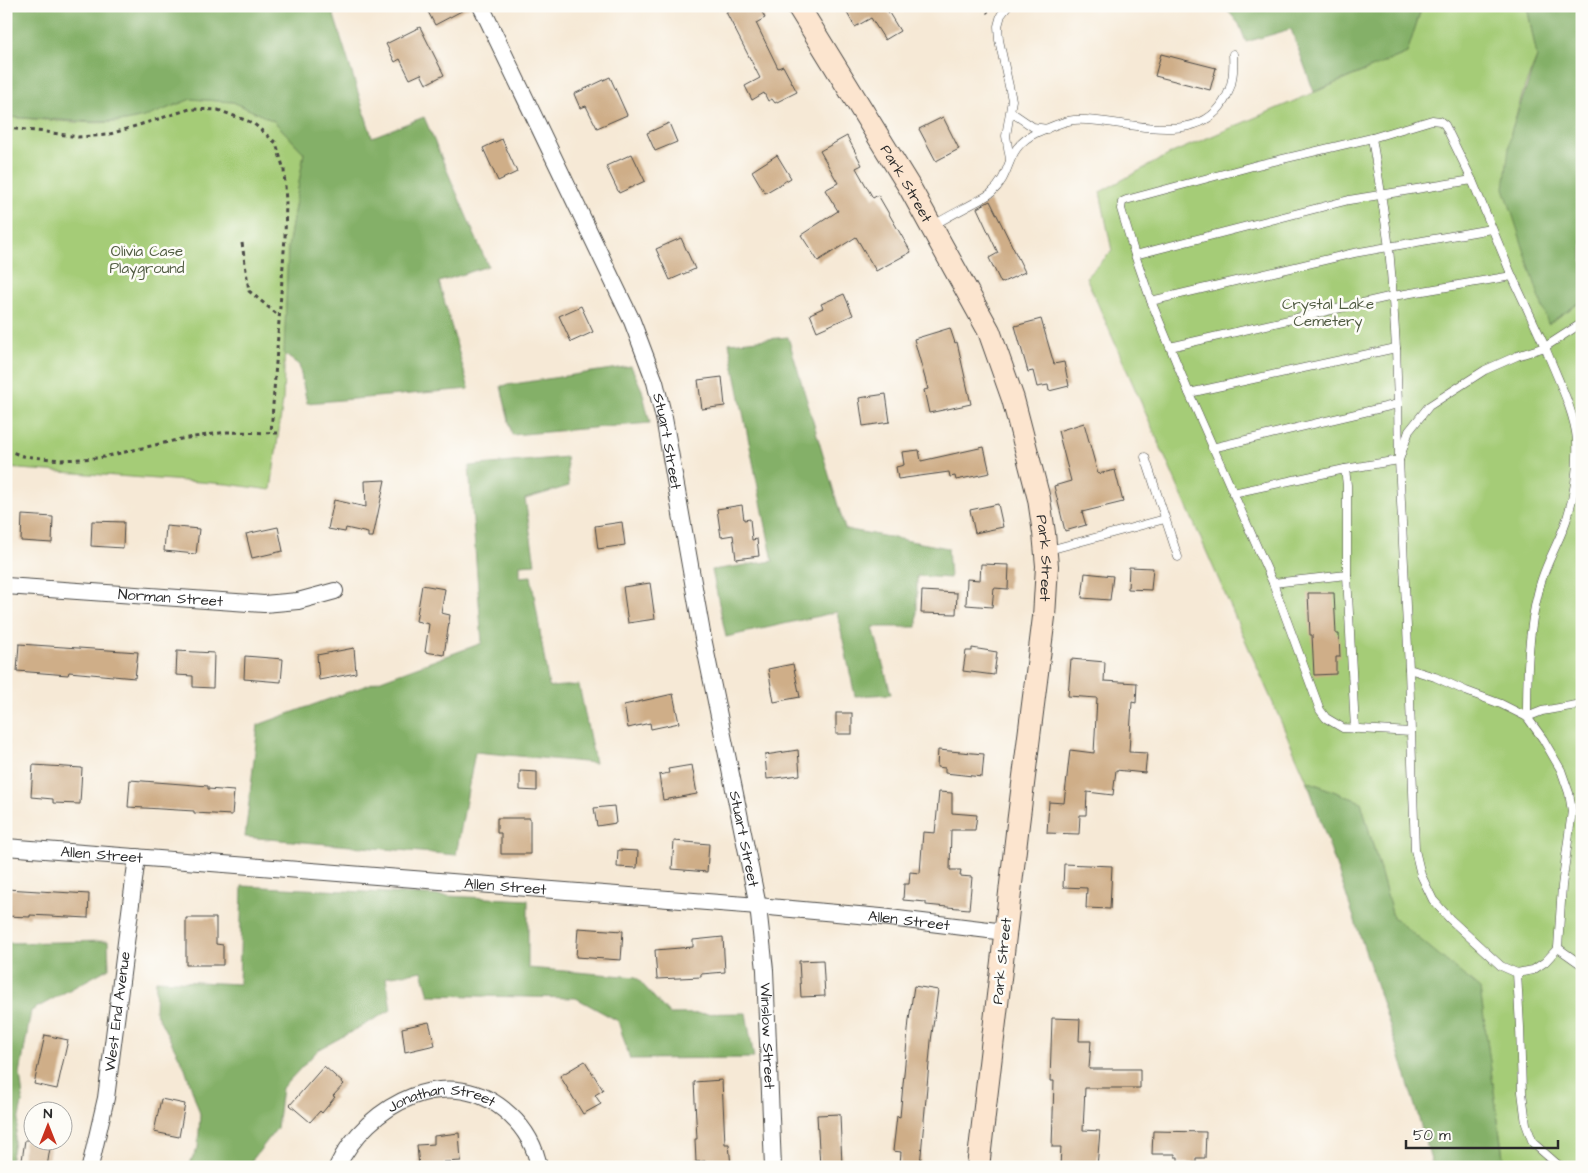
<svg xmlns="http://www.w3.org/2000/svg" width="1588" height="1173" viewBox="0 0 1588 1173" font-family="'Architects Daughter',sans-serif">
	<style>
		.green { fill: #a5cc77; stroke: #687c51 }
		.forest { fill: #84b068; stroke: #586e4a }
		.building { fill: #cfae88 }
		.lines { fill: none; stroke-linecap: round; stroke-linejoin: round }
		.lane-casing { stroke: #494845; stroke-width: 9 }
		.street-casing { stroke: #494845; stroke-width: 18 }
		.secondary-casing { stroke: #494845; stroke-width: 24 }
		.path { stroke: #494845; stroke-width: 3; stroke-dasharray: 4 4; stroke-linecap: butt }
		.lane { stroke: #fff; stroke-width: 8 }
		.street { stroke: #fff; stroke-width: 16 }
		.secondary { stroke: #fce5cf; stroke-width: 22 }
		.labels { text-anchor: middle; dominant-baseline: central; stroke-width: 5; stroke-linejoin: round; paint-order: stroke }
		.street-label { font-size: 15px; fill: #2b2b2b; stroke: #fdfcf7 }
		.park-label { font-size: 15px; fill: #505b42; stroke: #fdfcf7 }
	</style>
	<rect width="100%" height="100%" fill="#fdfcf7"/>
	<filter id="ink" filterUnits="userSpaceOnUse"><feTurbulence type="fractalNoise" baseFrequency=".02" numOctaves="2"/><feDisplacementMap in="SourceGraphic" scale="10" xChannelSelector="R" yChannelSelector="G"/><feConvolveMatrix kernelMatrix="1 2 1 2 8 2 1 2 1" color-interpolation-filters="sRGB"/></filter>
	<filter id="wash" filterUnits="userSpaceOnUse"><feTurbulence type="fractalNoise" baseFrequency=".0096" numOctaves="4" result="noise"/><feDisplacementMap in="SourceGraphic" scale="20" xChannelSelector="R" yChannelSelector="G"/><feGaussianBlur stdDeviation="1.12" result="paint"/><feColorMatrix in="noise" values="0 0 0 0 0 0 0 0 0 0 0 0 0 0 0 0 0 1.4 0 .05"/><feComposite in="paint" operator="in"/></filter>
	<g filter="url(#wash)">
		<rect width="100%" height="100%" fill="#f6e9d6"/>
		<g class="green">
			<polygon points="1422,6 1527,6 1537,57 1525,86 1511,132 1549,323 1582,301 1582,1167 1512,1167 1503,1157 1480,990 1393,917 1361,802 1307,781 1086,277 1112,251 1100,192 1172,153 1407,53"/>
			<path d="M191,99L233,102L274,121L304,153L288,248L283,400L271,490L227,484L6,468V117C43,119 89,126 126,121C148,117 170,107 191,99Z"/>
		</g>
		<g class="forest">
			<polygon points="6,6 331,6 372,137 424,117 488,266 439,282 469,389 307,403 299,365 284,354 288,248 304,153 274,121 233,102 191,99 148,116 125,121 94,122 6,117"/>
			<polygon points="1224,6 1422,6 1407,53 1314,92 1291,29 1246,42 1239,24"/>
			<polygon points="1527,6 1582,6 1582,301 1548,324 1504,188 1511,132 1537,57"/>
			<polygon points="788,337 845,529 948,548 950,578 917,576 917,627 873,627 891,694 855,696 837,612 726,637 712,570 773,561 729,343"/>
			<polygon points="631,366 642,390 650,423 512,435 501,386"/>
			<polygon points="566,457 569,486 525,499 535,564 520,565 520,577 531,576 549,687 579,685 595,763 475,752 456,855 245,837 258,725 482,643 469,466"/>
			<path d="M1307,781L1361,802L1393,917L1480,989L1503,1157L1512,1167H1433C1396,1037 1351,909 1307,781Z"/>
			<polygon points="242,886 528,900 528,968 636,977 669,1014 746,1013 754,1058 630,1059 618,1021 576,998 429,995 422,971 386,977 391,1010 318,1050 282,1088 277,1128 247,1167 187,1167 198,1148 200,1114 185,1068 155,1011 156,980 239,984"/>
			<polygon points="108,941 109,968 31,1011 20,1074 23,1098 9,1167 6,1167 6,943"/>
		</g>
		<g id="blocks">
			<g class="building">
				<polygon points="425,6 471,6 435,25"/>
				<polygon points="737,6 759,6 765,18 756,23 778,68 783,66 797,92 775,103 772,99 768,101 764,93 752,100 745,86 760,78 726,12"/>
				<polygon points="843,6 890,6 886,8 900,31 885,40 871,18 855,27"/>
				<polygon points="420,27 444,75 426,84 421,74 410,79 400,59 395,62 386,44"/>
				<polygon points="1161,54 1216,68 1210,90 1155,76"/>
				<polygon points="610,77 627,115 597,128 586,106 580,108 574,94"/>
				<polygon points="943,117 959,149 936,161 919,129"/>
				<polygon points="669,123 677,142 655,151 647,133"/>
				<polygon points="847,136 862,165 856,168 873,198 878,195 911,252 876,271 856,237 818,261 801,235 838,211 825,190 838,183 820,151"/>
				<polygon points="502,139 517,172 498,181 483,148"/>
				<polygon points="632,154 645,181 619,193 606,166"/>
				<polygon points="777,155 791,178 765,193 752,171"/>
				<polygon points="990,201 1025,272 1001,283 989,258 998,253 977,208"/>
				<polygon points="681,238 695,269 670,280 656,249"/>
				<polygon points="844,294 853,315 817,331 810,314 823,308 821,304"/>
				<polygon points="581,306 593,332 571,342 559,316"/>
				<polygon points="1041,319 1054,364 1064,362 1069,386 1049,391 1048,385 1037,387 1033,371 1028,372 1015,326"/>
				<polygon points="950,328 955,343 957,342 971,404 929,413 924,390 928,389 914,339"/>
				<polygon points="722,377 725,406 702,409 698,380"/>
				<polygon points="886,394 890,422 863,426 859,398"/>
				<polygon points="1084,423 1098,474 1115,470 1123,502 1082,512 1086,525 1065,531 1054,486 1071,481 1058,431"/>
				<polygon points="984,447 990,473 956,480 955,476 950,477 949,472 898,479 896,467 904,465 902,452 919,450 921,461"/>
				<polygon points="385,480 373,537 368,537 368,533 346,528 345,532 328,529 334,500 366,507 365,481"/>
				<polygon points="998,504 1003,527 975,533 970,510"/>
				<polygon points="742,505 744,520 750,519 752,540 757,539 759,556 736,559 733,535 721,537 717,509"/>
				<polygon points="22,515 53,517 52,543 21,541"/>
				<polygon points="92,521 124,522 123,548 91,546"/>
				<polygon points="622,522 625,545 598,549 595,526"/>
				<polygon points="166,526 199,529 196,554 164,551"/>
				<polygon points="278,527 283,551 252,558 246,534"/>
				<polygon points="981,564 1009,565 1008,589 994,588 992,607 966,605 967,579 980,580"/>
				<polygon points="1129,567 1153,568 1151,590 1128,589"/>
				<polygon points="1085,573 1113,576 1110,600 1082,598"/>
				<polygon points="650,583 655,619 628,623 623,587"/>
				<polygon points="422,585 445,589 441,613 450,615 444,655 425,652 429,624 416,621"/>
				<polygon points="922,591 957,593 956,614 921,613"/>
				<polygon points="1308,593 1334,593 1336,634 1339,634 1340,657 1336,657 1336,674 1314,675 1312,635 1310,635"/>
				<polygon points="19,644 138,652 135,678 69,672 68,675 17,671"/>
				<polygon points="354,648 356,673 319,680 317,655"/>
				<polygon points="972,648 997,652 994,675 963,671 966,651 972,651"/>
				<polygon points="177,651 214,653 213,688 193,687 193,676 176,675"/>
				<polygon points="245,656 283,659 281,682 244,679"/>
				<polygon points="1071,659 1105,662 1104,681 1137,683 1136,703 1132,702 1129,752 1147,753 1145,773 1116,770 1113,795 1087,792 1086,815 1080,815 1079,834 1047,833 1049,802 1064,803 1070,750 1094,753 1097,698 1068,696"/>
				<polygon points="793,664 800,697 774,702 768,669"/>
				<polygon points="673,694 679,723 651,729 650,723 628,728 624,705"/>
				<rect x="836" y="713" width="16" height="21"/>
				<polygon points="798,750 800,775 767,779 765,755"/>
				<polygon points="938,750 984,754 982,777 945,773 945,768 937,767"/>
				<polygon points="33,765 82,768 80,804 53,803 53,799 31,797"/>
				<polygon points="692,765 697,794 663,800 659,775 669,773 668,769"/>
				<polygon points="520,771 537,772 537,791 520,790"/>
				<polygon points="130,780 208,786 208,789 234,791 232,815 194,813 194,811 128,807"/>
				<polygon points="939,792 952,793 952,813 977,815 975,830 951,830 950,870 961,870 960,876 972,877 969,909 926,905 926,902 903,900 904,884 909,884 910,872 920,873 923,832 935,833"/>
				<polygon points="614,806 616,823 597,826 594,808"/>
				<polygon points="497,818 530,818 530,854 501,854 501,833 497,833"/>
				<polygon points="674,841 709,844 707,872 672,869"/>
				<polygon points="618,850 638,851 637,868 617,867"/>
				<polygon points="1064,864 1112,866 1110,909 1086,908 1087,888 1063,887"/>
				<polygon points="6,889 89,894 88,918 30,915 30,917 6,916"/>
				<polygon points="186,918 216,918 216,944 223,945 223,965 186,965"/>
				<polygon points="578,928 623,931 621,960 576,957"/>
				<polygon points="723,937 725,972 701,974 701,977 657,979 655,950 693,947 693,940"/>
				<polygon points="823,960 825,996 801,997 799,961"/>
				<polygon points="914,986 938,990 931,1041 920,1166 900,1164 901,1152 893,1151 897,1116 900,1117 909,1020"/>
				<polygon points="1052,1018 1080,1019 1079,1041 1091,1041 1089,1069 1140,1069 1140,1088 1085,1088 1083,1130 1100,1131 1097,1167 1060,1167 1061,1147 1052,1147 1054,1081 1050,1081"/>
				<polygon points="429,1022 435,1045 405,1052 402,1028"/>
				<polygon points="45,1035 68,1040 57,1089 34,1084"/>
				<polygon points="585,1061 603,1090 595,1095 601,1104 583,1114 560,1076"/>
				<polygon points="324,1066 344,1084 333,1096 335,1097 322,1113 320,1111 310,1122 290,1105"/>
				<polygon points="722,1080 725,1144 729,1144 731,1167 705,1167 705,1161 696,1162 695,1139 697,1139 694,1082"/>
				<polygon points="161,1099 185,1104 179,1137 154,1132"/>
				<polygon points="840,1114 842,1167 820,1167 817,1115"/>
				<polygon points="1153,1131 1206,1132 1205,1158 1196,1158 1196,1163 1178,1163 1178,1157 1175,1157 1175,1154 1152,1154"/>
				<polygon points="459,1133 461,1161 444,1162 444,1167 419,1167 417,1145 434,1144 434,1136"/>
				<polygon points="25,1140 49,1140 48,1147 50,1148 47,1167 21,1167"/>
			</g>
		</g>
	</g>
	<g filter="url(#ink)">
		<use href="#blocks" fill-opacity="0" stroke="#494845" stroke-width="1"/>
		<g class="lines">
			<defs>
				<g id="lane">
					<polyline points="1008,6 1001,15 998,26 999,40 1012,100 1006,136 1010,159"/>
					<polyline points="1011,112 1033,127 1047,129"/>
					<polyline points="1372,138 1432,120 1440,121 1445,125 1472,180"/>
					<path d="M934,225C947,217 961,210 974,203C979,200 986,197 991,193C1015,172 1002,149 1038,132C1049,128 1062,121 1074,120C1118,117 1196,150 1224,101C1233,86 1234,71 1233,54"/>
					<polyline points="1135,255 1151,301"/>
					<path d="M1582,323L1545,347C1555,373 1575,412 1577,440C1578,464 1575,492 1568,515C1561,540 1545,563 1539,589C1528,631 1527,674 1527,717L1542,711L1582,704"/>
					<path d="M1170,347L1189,393L1396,348C1394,314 1392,281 1389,248C1384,211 1378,174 1372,138L1253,166L1126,200L1122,202L1121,209L1135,255L1349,200L1472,180L1512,276L1393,296L1170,347L1151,301L1354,253L1491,229"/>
					<polyline points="1189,393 1273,583 1320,710 1326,718 1343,728 1411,732 1415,850 1421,875 1433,900 1450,919 1501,966 1517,973 1533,970 1545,962 1558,948 1562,886 1572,811 1569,793 1561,770 1543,739 1527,717 1501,704 1466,691 1435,677 1409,669 1399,460 1409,431 1429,406 1485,370 1517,356 1545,347 1512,276"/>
					<polyline points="1212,448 1398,404 1396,348"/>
					<polyline points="1145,457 1178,557"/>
					<polyline points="1345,469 1347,485 1347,575 1355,729"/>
					<polyline points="1233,493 1345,469 1399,460 1398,404"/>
					<polyline points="1049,550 1165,519"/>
					<polyline points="1273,583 1347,575"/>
					<polyline points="1409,669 1411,732"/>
					<polyline points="1558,948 1582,965"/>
					<polyline points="1517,973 1520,1027 1522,1092 1526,1124 1533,1143 1557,1164 1563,1167"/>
					<polyline points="1580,1167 1582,1163"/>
				</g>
				<g id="street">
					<path id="s1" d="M481,6L632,321L655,382L664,418L702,633L758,906L765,970L773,1167"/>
					<path id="s2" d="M6,586L264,604L298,601L335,591"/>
					<path id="s3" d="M6,847L758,906L881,917L1005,932"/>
					<path id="s4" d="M90,1167L106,1098L137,857"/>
					<path id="s5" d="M337,1167C367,1104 451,1059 510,1115C525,1129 535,1145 539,1167"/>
				</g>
				<g id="secondary">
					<path id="s6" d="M798,6L910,188L989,331L1013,399L1039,499L1044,533L1047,566L1044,617L1018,824L978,1167"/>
				</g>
			</defs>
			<use href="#lane" class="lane-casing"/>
			<use href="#street" class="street-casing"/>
			<use href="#secondary" class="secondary-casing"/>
			<g class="path">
				<polyline points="982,6 988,13"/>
				<polyline points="6,128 46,132 78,137 107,135 190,109 218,110 253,123 276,143 284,170 286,202 285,237 271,433"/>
				<polyline points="242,243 249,291 278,315"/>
				<polyline points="6,450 23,456 61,460 99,458 181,439 227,432 279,433"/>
			</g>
			<use href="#lane" class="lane"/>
			<use href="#street" class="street"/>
			<use href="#secondary" class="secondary"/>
		</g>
	</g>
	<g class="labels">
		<g class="street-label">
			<text stroke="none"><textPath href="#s6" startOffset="208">Park Street</textPath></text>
			<text stroke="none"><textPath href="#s1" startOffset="475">Stuart Street</textPath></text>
			<text stroke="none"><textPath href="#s6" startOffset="612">Park Street</textPath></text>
			<text stroke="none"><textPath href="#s2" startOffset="165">Norman Street</textPath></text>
			<text stroke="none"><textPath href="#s1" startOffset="880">Stuart Street</textPath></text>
			<text stroke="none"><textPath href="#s3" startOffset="96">Allen Street</textPath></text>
			<text stroke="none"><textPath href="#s3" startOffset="501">Allen Street</textPath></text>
			<text stroke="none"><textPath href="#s3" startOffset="906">Allen Street</textPath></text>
			<text transform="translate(1002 961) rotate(-84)">Park Street</text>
			<text stroke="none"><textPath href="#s4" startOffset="158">West End Avenue</textPath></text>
			<text stroke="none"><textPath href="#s1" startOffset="1079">Winslow Street</textPath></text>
			<text stroke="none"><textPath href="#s5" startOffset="135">Jonathan Street</textPath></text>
		</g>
		<g class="park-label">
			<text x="147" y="251">Olivia Case<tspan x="147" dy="17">Playground</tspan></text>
			<text x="1328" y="304">Crystal Lake<tspan x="1328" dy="17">Cemetery</tspan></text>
		</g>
	</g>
	<rect width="1588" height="1173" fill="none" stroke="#fdfcf7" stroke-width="25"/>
	<g transform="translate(48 1126)"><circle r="24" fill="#fdfcf7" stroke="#a9a8a5"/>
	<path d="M0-4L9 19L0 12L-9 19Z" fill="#c8321e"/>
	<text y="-8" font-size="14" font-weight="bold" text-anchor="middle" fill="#2b2b2b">N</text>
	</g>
	<path d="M1406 1140v8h152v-8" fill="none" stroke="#2b2b2b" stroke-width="2.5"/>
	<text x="1413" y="1140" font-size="15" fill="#2b2b2b" stroke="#fdfcf7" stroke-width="4" paint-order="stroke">50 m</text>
</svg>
